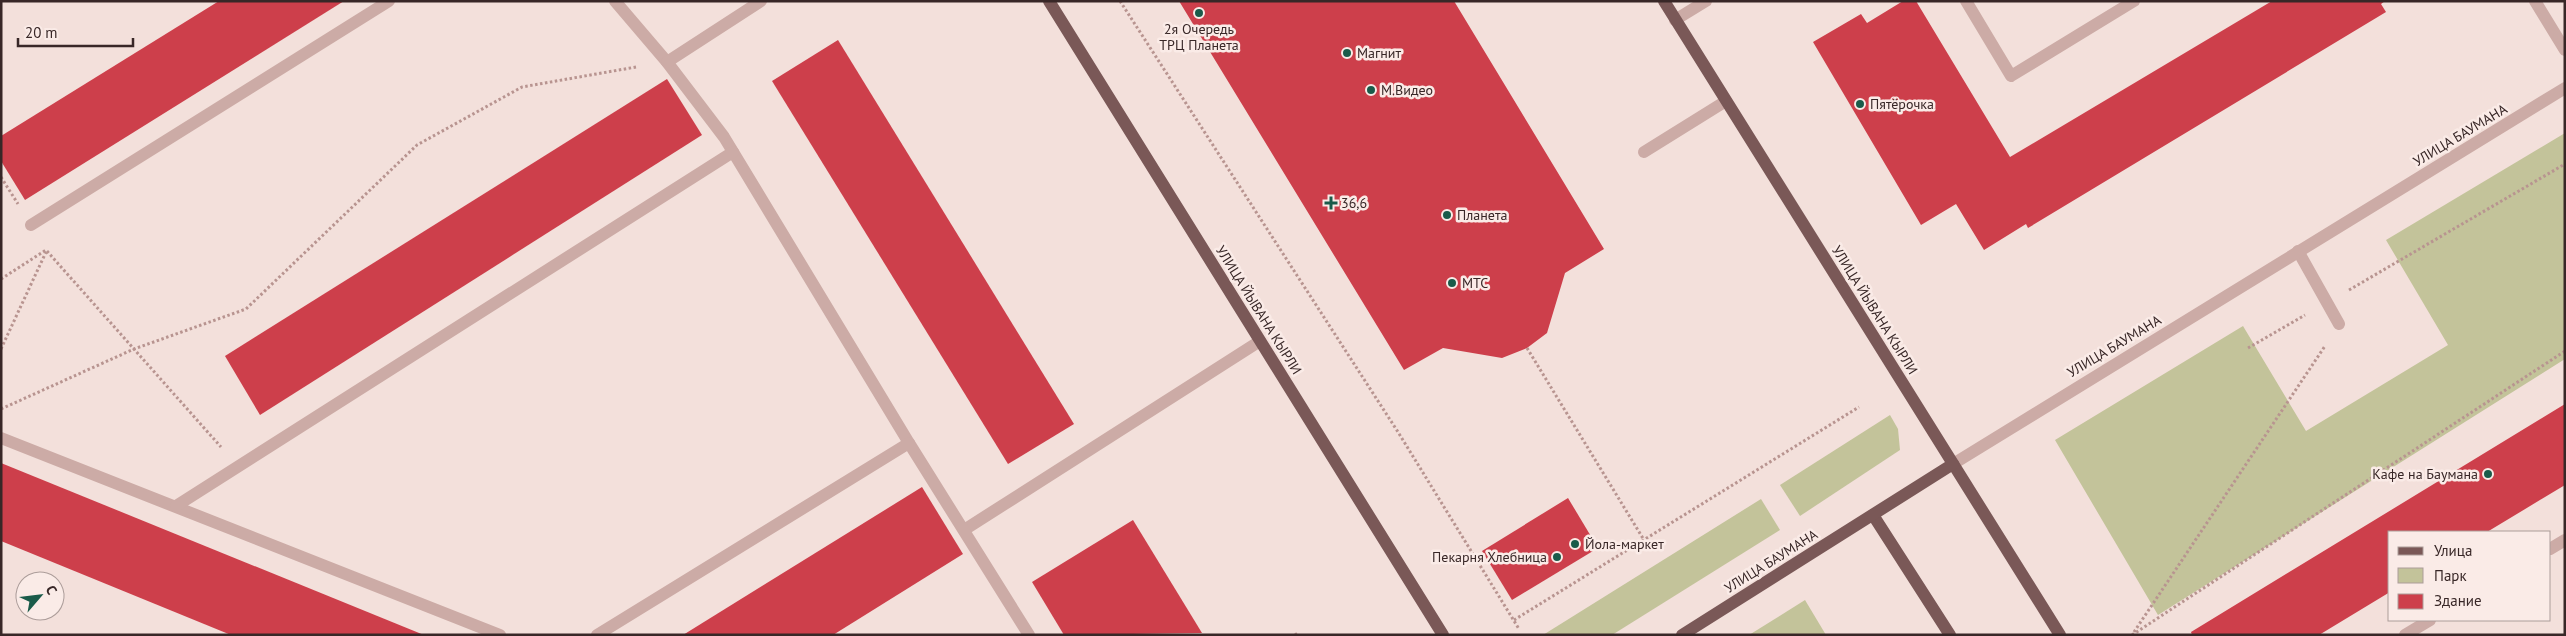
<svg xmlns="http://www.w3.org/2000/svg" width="2566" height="636" viewBox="0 0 2566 636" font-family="'PT Sans',sans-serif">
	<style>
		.green { fill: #c3c39a }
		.building { fill: #cd3f4b }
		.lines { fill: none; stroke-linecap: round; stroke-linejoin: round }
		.path { stroke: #b89490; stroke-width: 3; stroke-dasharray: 2.5 2.5; stroke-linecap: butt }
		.minor { stroke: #ccaba6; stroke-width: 12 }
		.major { stroke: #7a5857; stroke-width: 12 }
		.poi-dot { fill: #1a5b4a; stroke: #faebe7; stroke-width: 2 }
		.labels { text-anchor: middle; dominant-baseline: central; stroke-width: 5; stroke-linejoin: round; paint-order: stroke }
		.poi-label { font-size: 14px; fill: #382727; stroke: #faebe7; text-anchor: start }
		.street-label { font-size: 14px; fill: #382727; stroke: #faebe7 }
	</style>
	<rect width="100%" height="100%" fill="#f3e0db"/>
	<g class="green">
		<polygon points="2565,133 2565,359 2158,615 2055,440 2243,326 2306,431 2448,345 2386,240"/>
		<polygon points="1890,415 1898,429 1900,450 1800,516 1780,485"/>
		<polygon points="1761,499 1780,530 1612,635 1543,635"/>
		<polygon points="1805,600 1826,635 1749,635"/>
	</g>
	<g class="building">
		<polygon points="219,1 344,1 25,200 1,161 1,136"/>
		<polygon points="1179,1 1454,1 1604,249 1565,273 1547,333 1527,348 1502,358 1443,348 1404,370"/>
		<polygon points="1903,1 1916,1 2010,157 2272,1 2385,1 2381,4 2386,12 2028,228 2026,224 1984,250 1956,204 1921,225 1813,42 1861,14 1867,23"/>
		<polygon points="838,40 1074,424 1008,464 772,81"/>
		<polygon points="667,79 702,135 260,415 225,356"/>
		<polygon points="2565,404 2565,485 2487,532 2390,532 2390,592 2319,635 2192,635 2191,632"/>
		<polygon points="1,463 424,635 231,635 1,541"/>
		<polygon points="922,487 963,554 833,635 683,635"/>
		<polygon points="1568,498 1598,548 1512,600 1482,551"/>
		<polygon points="1133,520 1202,633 1064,635 1032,582"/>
	</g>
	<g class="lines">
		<g class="path">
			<polyline points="1120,1 1398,432 1519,629"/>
			<polyline points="1,177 18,204"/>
			<polyline points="1,279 46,250 221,447"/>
			<polyline points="2349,290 2565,164"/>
			<polyline points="1527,348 1644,540"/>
			<polyline points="2248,348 2305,315"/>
			<polyline points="1,349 46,252"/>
			<polyline points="1,409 134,349 246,309 417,145 522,87 636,67"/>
			<polyline points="1514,620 1859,407"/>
			<polyline points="2134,632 2325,346"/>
			<polyline points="1295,635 1298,633"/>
			<polyline points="2132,635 2565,351"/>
		</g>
		<g class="minor">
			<polyline points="615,1 667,62 724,137 909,443"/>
			<polyline points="1966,1 2011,76 2134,1"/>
			<polyline points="2535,1 2565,50"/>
			<polyline points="1675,20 1706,1"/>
			<polyline points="667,62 761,1"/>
			<polyline points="1644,152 1726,101"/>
			<polyline points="31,225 389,1"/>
			<polyline points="2298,251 2339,324"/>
			<polyline points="1,438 500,635"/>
			<polyline points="1953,464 2565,88"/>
			<polyline points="176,506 733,152"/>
			<polyline points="964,530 1260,341"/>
			<polyline points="2550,549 2565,540"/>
			<polyline points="597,635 909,443 1029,635"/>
			<polyline points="2405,635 2430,620"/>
		</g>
		<g class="major">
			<polyline points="1049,1 1443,635"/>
			<polyline points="1664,1 2060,635"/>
			<polyline points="1873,515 1950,635"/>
			<polyline points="1682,635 1953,464"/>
		</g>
	</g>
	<g class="poi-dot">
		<circle cx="1199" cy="13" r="5"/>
		<circle cx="1347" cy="53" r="5"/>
		<circle cx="1371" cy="90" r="5"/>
		<circle cx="1860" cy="104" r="5"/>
		<path d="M1328.5 195.5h5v5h5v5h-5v5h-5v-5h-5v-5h5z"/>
		<circle cx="1447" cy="215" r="5"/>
		<circle cx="1452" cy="283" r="5"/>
		<circle cx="2488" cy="474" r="5"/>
		<circle cx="1575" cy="544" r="5"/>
		<circle cx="1557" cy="557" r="5"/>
	</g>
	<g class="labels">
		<g class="poi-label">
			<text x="1199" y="29" text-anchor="middle">2я Очередь<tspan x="1199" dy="16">ТРЦ Планета</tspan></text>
			<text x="1357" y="53">Магнит</text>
			<text x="1381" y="90">М.Видео</text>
			<text x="1870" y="104">Пятёрочка</text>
			<text x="1341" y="203">36,6</text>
			<text x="1457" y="215">Планета</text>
			<text x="1462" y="283">МТС</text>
			<text x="2478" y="474" text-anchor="end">Кафе на Баумана</text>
			<text x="1585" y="544">Йола-маркет</text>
			<text x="1547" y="557" text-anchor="end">Пекарня Хлебница</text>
		</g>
		<g class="street-label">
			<text transform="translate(2460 135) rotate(-31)">УЛИЦА БАУМАНА</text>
			<text transform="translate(1259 310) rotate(58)">УЛИЦА ЙЫВАНА КЫРЛИ</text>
			<text transform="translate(1875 310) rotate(58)">УЛИЦА ЙЫВАНА КЫРЛИ</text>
			<text transform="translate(2114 346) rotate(-31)">УЛИЦА БАУМАНА</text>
			<text transform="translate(1771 561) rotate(-32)">УЛИЦА БАУМАНА</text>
		</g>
	</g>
	<rect width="2566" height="636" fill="none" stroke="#382727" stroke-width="5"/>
	<rect x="2388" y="531" width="162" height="90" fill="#faebe7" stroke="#ac9d9a"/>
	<rect x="2398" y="547" width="25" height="8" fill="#7a5857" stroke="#ac9d9a"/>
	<text x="2434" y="556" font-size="15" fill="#382727">Улица</text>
	<rect x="2398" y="568" width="25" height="15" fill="#c3c39a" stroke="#ac9d9a"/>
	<text x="2434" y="581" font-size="15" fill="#382727">Парк</text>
	<rect x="2398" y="594" width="25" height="15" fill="#cd3f4b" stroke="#ac9d9a"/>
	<text x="2434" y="606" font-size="15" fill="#382727">Здание</text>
	<g transform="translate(40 596) rotate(62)"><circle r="24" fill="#faebe7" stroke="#ac9d9a"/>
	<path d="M0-4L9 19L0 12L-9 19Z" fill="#1a5b4a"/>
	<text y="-8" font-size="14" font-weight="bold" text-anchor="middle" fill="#382727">С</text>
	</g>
	<path d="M18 38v8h115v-8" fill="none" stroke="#382727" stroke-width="2.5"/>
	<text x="25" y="38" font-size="15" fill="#382727" stroke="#faebe7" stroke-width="4" paint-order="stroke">20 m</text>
</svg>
